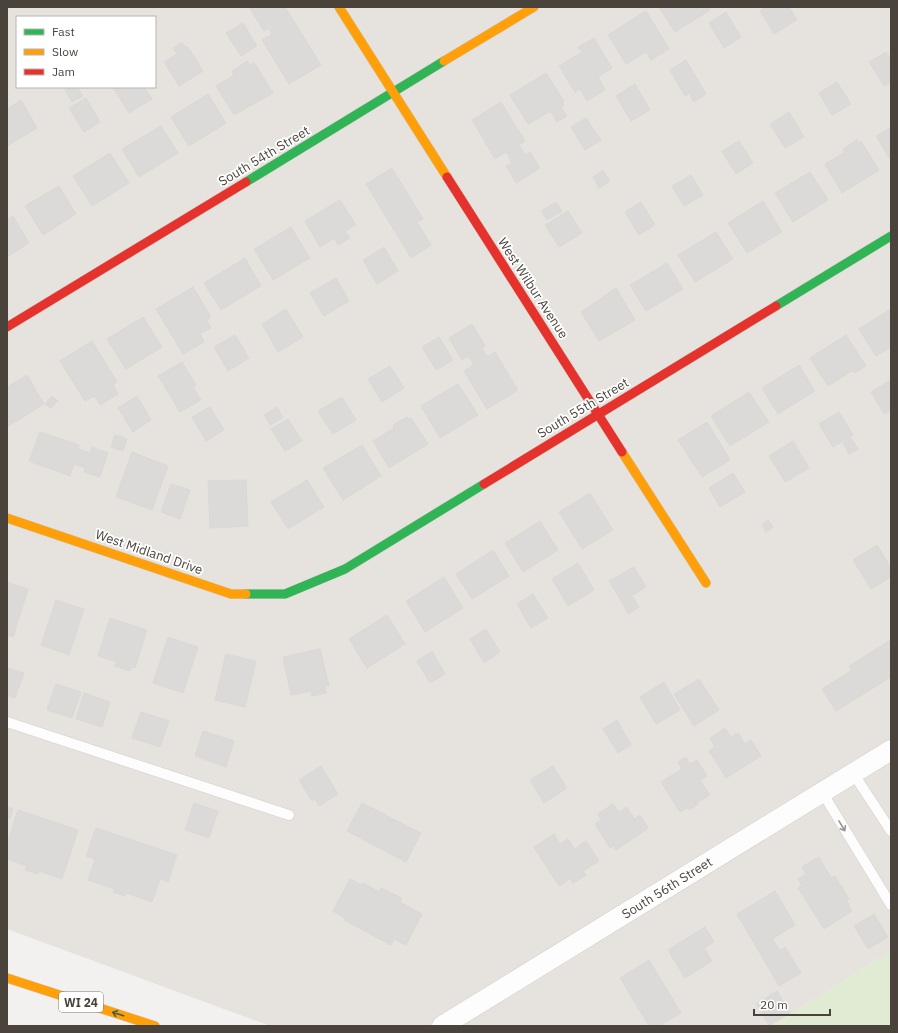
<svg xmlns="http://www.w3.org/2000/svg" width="898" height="1033" viewBox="0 0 898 1033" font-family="'IBM Plex Sans',sans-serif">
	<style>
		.residential { fill: #e6e3de; fill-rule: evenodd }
		.green { fill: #e1ead2 }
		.building { fill: #dcdad8; stroke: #dbd8d5 }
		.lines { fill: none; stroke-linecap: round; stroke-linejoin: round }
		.lane-casing { stroke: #d1cfcc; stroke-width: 11 }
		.street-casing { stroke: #d1cfcc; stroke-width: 21 }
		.fast-casing { stroke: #d1cdc7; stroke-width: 10 }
		.slow-casing { stroke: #d1cdc7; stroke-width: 10 }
		.jam-casing { stroke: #d1cdc7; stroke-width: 10 }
		.lane { stroke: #fdfdfd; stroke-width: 10 }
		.street { stroke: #fdfdfd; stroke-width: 20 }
		.fast { stroke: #30b455; stroke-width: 9 }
		.slow { stroke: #ff9f0a; stroke-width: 9 }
		.jam { stroke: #e5322d; stroke-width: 9 }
		.oneway { stroke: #9a9792 }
		.oneway2 { stroke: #435f42 }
		.labels { text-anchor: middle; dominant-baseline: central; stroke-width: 3.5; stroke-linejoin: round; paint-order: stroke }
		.shield { fill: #fff; stroke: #807b76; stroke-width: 1 }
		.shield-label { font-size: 12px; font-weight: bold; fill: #49433b }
		.street-label { font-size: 13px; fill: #49433b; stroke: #fff }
	</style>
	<rect width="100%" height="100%" fill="#f3f1ef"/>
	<path class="residential" d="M7,7H891V951L771,1026H270L7,929ZM17,17H155V87H17Z"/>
	<polygon class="green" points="891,951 891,1026 771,1026"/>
	<g class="building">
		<polygon points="249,7 285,7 321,65 289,84 262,40 272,34 269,28 264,31"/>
		<polygon points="659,7 708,7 710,10 675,32"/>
		<polygon points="766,7 789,7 797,20 774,34 760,11"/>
		<polygon points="646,11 669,49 651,60 646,52 626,64 608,35"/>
		<polygon points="726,12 741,37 724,48 709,23"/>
		<polygon points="243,23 257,46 241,56 226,33"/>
		<polygon points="594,38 612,68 598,77 605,90 587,101 580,89 575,92 559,66 582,52 578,47"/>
		<polygon points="182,42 186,48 188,47 203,71 179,86 164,62 177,54 173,48"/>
		<polygon points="886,52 891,59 891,82 884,86 869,62"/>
		<polygon points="686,60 706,94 694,102 689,93 685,96 670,70"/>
		<polygon points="247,61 250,65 254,62 273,93 234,115 216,86 234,75 232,71"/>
		<polygon points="546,73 564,101 562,102 564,105 561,107 567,116 557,122 551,112 550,113 549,112 528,124 510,95"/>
		<polygon points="837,82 851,104 832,115 819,93"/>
		<polygon points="635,84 650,110 631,121 616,96"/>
		<polygon points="71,87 77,87 83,96 72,102 65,90"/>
		<polygon points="113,87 144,87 152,99 129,113"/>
		<polygon points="208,94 226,123 189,146 171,117"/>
		<polygon points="86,98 100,122 84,132 69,108"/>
		<polygon points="21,100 37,128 7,146 7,109"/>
		<polygon points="501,102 525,141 519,145 525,155 530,152 540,168 516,183 506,166 512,163 506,152 495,159 472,120"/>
		<polygon points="789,112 804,137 785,148 770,124"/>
		<polygon points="586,118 601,140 585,150 571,127"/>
		<polygon points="161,126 178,153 139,177 122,149"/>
		<polygon points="891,127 891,161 876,136"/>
		<polygon points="857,140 859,143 861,141 879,170 842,193 825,164 845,152 843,149"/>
		<polygon points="739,141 753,163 736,174 722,151"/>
		<polygon points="110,153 129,183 92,206 73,176"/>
		<polygon points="392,168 423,219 417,222 431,245 411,258 366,184"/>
		<polygon points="603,170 610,181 599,188 593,177"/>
		<polygon points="810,172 828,200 793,222 775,193"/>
		<polygon points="691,175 703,195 684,206 672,186"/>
		<polygon points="59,186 76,214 43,235 25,206"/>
		<polygon points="340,200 356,225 345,231 350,238 338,245 334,238 320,247 305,221"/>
		<polygon points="763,201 782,232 747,253 728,223"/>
		<polygon points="556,202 562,211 547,220 541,211"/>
		<polygon points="641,202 655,225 639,235 625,212"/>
		<polygon points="568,211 582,233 559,247 545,225"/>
		<polygon points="13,216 29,243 7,257 7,219"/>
		<polygon points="291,227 310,258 273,280 254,249"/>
		<polygon points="716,232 733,259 695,282 678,255"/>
		<polygon points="384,247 398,271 377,284 363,260"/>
		<polygon points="245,258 261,286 221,310 204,283"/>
		<polygon points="667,263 683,289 646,311 630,285"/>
		<polygon points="336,278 349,301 324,316 310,293"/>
		<polygon points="193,287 211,317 207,320 211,328 200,334 204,342 183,354 156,309"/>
		<polygon points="616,288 635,320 599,341 581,312"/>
		<polygon points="286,309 303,337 278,352 262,324"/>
		<polygon points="891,309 891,347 876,356 859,329"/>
		<polygon points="143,317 162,347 126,369 107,339"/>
		<polygon points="472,324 485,346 482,348 487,357 495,352 518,390 487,409 464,371 474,365 468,356 462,360 449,338"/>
		<polygon points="235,335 249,358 228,371 214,347"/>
		<polygon points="846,335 866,366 854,373 852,371 828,386 810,358"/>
		<polygon points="439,337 453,360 436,370 422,347"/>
		<polygon points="92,341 117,382 113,384 118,394 100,405 95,396 85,401 60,361"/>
		<polygon points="182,362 196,385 173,400 158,376"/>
		<polygon points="799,365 815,391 778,414 762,388"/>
		<polygon points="390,366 404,388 382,402 368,379"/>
		<polygon points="27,375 44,404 7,427 7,387"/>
		<polygon points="889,381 891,384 891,410 884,414 871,392"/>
		<polygon points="458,384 478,415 440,438 421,406"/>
		<polygon points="194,388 201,400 180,412 173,401"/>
		<polygon points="749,392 769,422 730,446 711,416"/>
		<polygon points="52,396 58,401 51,408 45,404"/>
		<polygon points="137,396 151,420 133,432 118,408"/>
		<polygon points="342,397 356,420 333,434 318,411"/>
		<polygon points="210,407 224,430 206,441 192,417"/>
		<polygon points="277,407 283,418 270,425 264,415"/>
		<polygon points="839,412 853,435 833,447 819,424"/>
		<polygon points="407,417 408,419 411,418 428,444 389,468 373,441 394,428 393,425"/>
		<polygon points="288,419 302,441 285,451 271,429"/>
		<polygon points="707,422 730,460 702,477 678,440"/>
		<polygon points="40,432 79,445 78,449 90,453 92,447 108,453 100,477 84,472 85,468 74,464 70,476 29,461"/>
		<polygon points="115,435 127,439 123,451 111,447"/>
		<polygon points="851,438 858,449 849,454 843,443"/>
		<polygon points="793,441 809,468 785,482 769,456"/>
		<polygon points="362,445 381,476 343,500 323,468"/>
		<polygon points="132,452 168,466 152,510 116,497"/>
		<polygon points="733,473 745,492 720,507 709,488"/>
		<polygon points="246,480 248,526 210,528 208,481"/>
		<polygon points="307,480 324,507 288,529 271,502"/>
		<polygon points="171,484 190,490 180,519 161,512"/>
		<polygon points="590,493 613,530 582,549 559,512"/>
		<polygon points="768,520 773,527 766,532 762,524"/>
		<polygon points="540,521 558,550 523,572 505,543"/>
		<polygon points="877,545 891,568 891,577 871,589 853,560"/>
		<polygon points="493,550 509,576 472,599 456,574"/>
		<polygon points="578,563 594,590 568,606 552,579"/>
		<polygon points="634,567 646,587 622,602 609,581"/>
		<polygon points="444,577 463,608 425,632 406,601"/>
		<polygon points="7,582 28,589 13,637 7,635"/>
		<polygon points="533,594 548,618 531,628 517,604"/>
		<polygon points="633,597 639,607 628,614 622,603"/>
		<polygon points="56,600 84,609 69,655 41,645"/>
		<polygon points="387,615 405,644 367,668 349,639"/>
		<polygon points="110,618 147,630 135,668 132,667 130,671 115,666 117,662 98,656"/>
		<polygon points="486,629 500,652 484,663 470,639"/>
		<polygon points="168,637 198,647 183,693 153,683"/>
		<polygon points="889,641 891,645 891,677 836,711 822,689 852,670 849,666"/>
		<polygon points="320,649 329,686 325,686 326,693 312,696 311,691 291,695 283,657"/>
		<polygon points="432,651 445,674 430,683 417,661"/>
		<polygon points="226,654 256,661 245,707 215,700"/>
		<polygon points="7,668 24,673 15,698 7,695"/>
		<polygon points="699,679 719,710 694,726 674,694"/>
		<polygon points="664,682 680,710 656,724 640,697"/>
		<polygon points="56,684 81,692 72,718 47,710"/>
		<polygon points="84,693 110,702 102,727 76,719"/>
		<polygon points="141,712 169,721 160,747 132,738"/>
		<polygon points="617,720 631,745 618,753 603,729"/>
		<polygon points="725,728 731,737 738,733 745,744 751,740 761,756 726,778 709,751 715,747 710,738"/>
		<polygon points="203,731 234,741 226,767 195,756"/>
		<polygon points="686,757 690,764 697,760 707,776 700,780 710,795 698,802 697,805 691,809 686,808 680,812 661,782 682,769 678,762"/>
		<polygon points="321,766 338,794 319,806 315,799 312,801 299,780"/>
		<polygon points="553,766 567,788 544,803 530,780"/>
		<polygon points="194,803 218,811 209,838 185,830"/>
		<polygon points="362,803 421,833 406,862 347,831"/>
		<polygon points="613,804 619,812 627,807 634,819 640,815 648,828 616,850 614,846 610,848 595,824 601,820 598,814"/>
		<polygon points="7,807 13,809 10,819 7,818"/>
		<polygon points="18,810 78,830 62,879 39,871 38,874 25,870 27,866 7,859 7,844"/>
		<polygon points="96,828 177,855 168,882 160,879 152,902 126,893 125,896 113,892 115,889 88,880 95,859 86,856"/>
		<polygon points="554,834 560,844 568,839 575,849 586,841 599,861 583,871 586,875 573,883 570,879 559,886 534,847"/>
		<polygon points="819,857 831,878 835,876 849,899 846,900 852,911 824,929 798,888 802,886 798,879 806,874 802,867"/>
		<polygon points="350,879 361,885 363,883 379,892 381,888 402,898 400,902 422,914 406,945 394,939 391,945 344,920 345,918 333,911"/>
		<polygon points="775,891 795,925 772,939 780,950 785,947 801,973 779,986 737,914"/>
		<polygon points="874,914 888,937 868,949 854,926"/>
		<polygon points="705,927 714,942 704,948 712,961 685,978 668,950"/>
		<polygon points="649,960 681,1013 659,1026 649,1026 620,978"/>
		<polygon points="777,991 790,1013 769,1026 756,1004"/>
	</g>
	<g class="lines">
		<defs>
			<g id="lane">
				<polyline points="7,722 289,815"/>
				<polyline points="853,773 891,831"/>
				<polyline points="822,792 891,905"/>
			</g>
			<polyline id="street" points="442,1026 891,750"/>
			<g id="fast">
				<polyline points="246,182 444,61"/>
				<polyline points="776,306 891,236"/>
				<polyline points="246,594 285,594 345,569 484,484"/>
			</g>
			<g id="slow">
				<polyline points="339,7 447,177"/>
				<polyline points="444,61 534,7"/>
				<polyline points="622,452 706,583"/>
				<polyline points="7,518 231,594 246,594"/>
				<polyline points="7,978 155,1026"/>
			</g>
			<g id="jam">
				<polyline points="447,177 622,452"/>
				<polyline points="7,327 246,182"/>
				<polyline points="484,484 776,306"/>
			</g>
		</defs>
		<use href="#lane" class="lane-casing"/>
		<use href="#street" class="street-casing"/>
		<use href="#fast" class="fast-casing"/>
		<use href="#slow" class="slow-casing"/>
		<use href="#jam" class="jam-casing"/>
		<use href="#lane" class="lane"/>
		<use href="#street" class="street"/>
		<use href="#fast" class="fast"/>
		<use href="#slow" class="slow"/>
		<use href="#jam" class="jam"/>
	</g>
	<defs><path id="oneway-shaft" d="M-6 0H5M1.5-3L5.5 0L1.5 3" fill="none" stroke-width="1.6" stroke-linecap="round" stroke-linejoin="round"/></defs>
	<use class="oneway" href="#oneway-shaft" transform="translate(842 826) rotate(59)"/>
	<use class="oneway2" href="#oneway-shaft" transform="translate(118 1014) rotate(-162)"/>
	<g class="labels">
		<rect class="shield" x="59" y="992" width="44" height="20" rx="3"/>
		<g class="shield-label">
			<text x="81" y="1002">WI 24</text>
		</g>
		<g class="street-label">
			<text transform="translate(264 156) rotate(-31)">South 54th Street</text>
			<text transform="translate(533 288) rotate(57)">West Wilbur Avenue</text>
			<text transform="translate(583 408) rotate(-31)">South 55th Street</text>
			<text transform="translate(149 552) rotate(19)">West Midland Drive</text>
			<text transform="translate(667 888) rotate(-32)">South 56th Street</text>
		</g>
	</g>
	<rect width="898" height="1033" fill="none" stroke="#49433b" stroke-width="16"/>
	<rect x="16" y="16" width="140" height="72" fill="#ffffff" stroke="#b6b4b1"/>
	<rect x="24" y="29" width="20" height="6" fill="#30b455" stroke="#b6b4b1"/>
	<text x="52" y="36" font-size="12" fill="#49433b">Fast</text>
	<rect x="24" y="49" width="20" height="6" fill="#ff9f0a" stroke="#b6b4b1"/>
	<text x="52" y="56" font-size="12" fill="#49433b">Slow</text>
	<rect x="24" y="69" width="20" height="6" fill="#e5322d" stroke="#b6b4b1"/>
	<text x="52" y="76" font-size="12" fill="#49433b">Jam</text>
	<path d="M754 1009v6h76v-6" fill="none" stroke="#49433b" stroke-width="2"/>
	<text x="760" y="1009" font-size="12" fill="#49433b" stroke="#ffffff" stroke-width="3" paint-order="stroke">20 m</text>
</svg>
